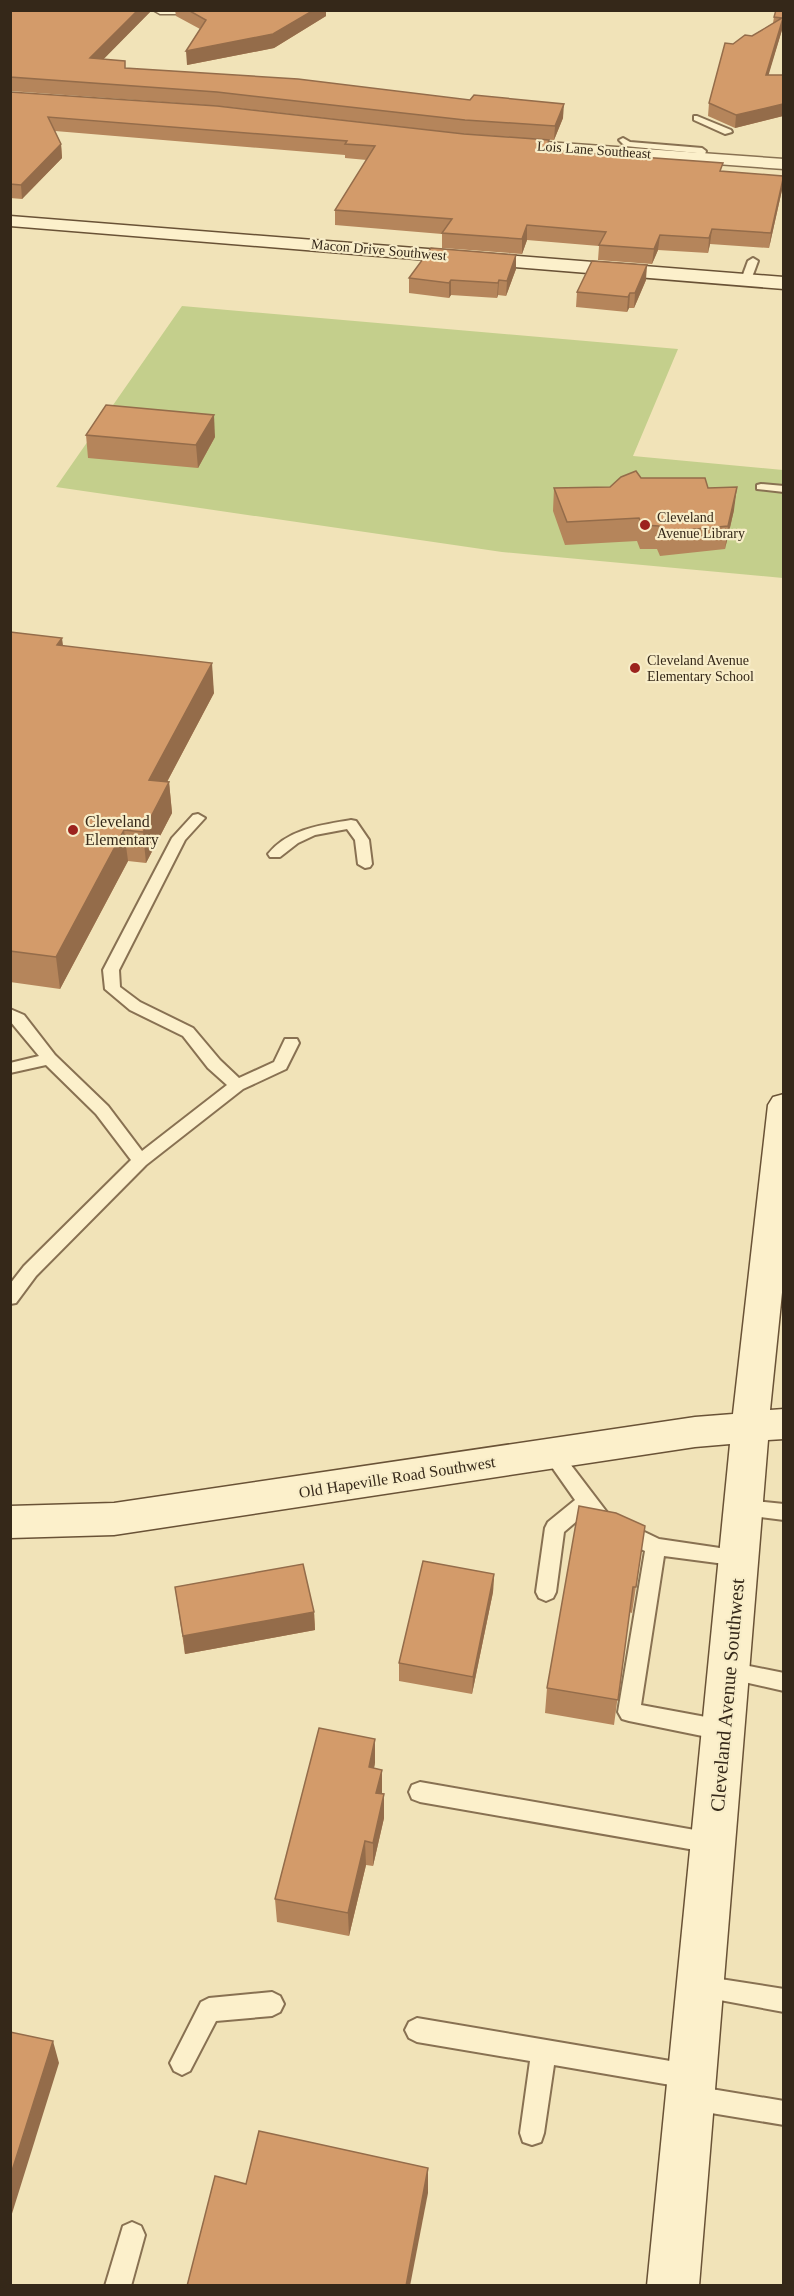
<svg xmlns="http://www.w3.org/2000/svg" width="794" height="2296" viewBox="0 0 794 2296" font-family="Georgia,serif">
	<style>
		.green { fill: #c4cf8c }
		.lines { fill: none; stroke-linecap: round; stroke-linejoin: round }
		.lane-casing { stroke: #887152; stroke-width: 4 }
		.street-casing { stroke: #887152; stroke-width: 3 }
		.secondary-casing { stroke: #695236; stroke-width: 3 }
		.lane { fill: #fcf0cb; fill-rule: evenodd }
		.street { fill: #fcf0cb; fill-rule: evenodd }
		.secondary { fill: #fcf0cb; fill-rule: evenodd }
		.wall { fill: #b5855b }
		.shaded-wall { fill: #946c4a }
		.building { fill: #d39b6a; stroke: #946c4a; stroke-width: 1.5 }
		.poi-dot { fill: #9c231d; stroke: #f8edc8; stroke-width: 2 }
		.labels { text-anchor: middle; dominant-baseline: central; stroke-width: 4.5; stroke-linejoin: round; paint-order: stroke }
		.far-street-label { font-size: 14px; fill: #352819; stroke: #f8edc8 }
		.far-poi-label { font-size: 14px; fill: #352819; stroke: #f8edc8; text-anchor: start }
		.poi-label { font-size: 16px; fill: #352819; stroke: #f8edc8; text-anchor: start }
		.street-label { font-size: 16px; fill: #352819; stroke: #f8edc8 }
		.near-street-label { font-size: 20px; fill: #352819; stroke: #f8edc8 }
	</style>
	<rect width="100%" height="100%" fill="#f1e3b8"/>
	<polygon class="green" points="182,306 678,349 633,456 783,470 783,578 502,552 56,487"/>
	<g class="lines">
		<defs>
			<g id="lane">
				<polygon points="697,116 731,130 732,132 725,134 694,120 694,116"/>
				<polygon points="623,138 630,142 702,148 706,151 704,158 700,161 696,158 697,153 625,146 619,140"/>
				<polygon points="753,258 758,261 751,280 743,282 741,280 748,261"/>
				<polygon points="761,484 784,486 784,492 757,489 757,485"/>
				<polygon points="198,814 205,818 185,840 119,970 120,987 140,1002 193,1028 220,1060 239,1078 274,1062 285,1039 297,1039 299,1043 286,1069 243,1089 146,1165 36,1276 16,1303 10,1304 10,1284 24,1266 131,1160 96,1114 46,1065 10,1073 10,1063 39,1056 10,1021 10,1009 24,1015 55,1055 108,1106 142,1151 227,1085 208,1068 183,1036 130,1010 105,989 103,970 172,838 193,815"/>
				<path d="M351,820L356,821L369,840L372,864L370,867L365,868L358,864L355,840L347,829L315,835L298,843L280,857H270L268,854C288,829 321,825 351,820Z"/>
				<polygon points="551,1445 558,1448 609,1515 659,1539 747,1552 750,1558 747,1564 740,1566 664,1556 641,1705 722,1720 730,1723 733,1730 730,1737 722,1740 629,1721 622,1719 618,1712 645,1551 595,1527 585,1514 564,1532 556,1592 553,1598 546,1601 539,1598 536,1592 545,1528 548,1522 575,1500 542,1453 544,1448"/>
				<polygon points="744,1500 784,1504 784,1520 737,1514 734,1508 737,1502"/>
				<polygon points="729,1662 784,1673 784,1691 722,1677 719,1671 722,1665"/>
				<polygon points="420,1782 712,1833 720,1836 723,1843 720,1850 712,1853 420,1802 412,1799 409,1792 412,1785"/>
				<polygon points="701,1976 784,1989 784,2012 693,1995 689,1987 693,1979"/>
				<polygon points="272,1992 280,1996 284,2004 280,2012 272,2016 216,2021 190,2071 182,2075 174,2071 170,2063 201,2002 209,1998"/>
				<polygon points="417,2018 688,2064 697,2067 700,2076 697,2085 693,2086 784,2101 784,2125 693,2110 684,2107 681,2098 684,2089 688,2088 554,2065 544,2133 541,2142 532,2145 523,2142 520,2133 530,2061 417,2042 409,2038 405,2030 409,2022"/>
				<polygon points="132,2222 141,2226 145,2235 131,2286 105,2286 123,2226"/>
			</g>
			<g id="street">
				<polygon points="153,10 226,10 219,14 160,14"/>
				<polygon points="505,139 784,159 784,169 499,148 497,144"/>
			</g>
			<g id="secondary">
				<polygon points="10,216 784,277 784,289 10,226"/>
				<polygon points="784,1094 784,1273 770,1410 784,1409 784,1439 768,1440 699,2286 647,2286 730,1444 695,1447 114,1535 10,1538 10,1506 114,1503 695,1417 733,1414 768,1105 773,1097"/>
			</g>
		</defs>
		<use href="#lane" class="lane-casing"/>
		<use href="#street" class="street-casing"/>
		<use href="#secondary" class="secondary-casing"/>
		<use href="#lane" class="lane"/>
		<use href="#street" class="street"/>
		<use href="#secondary" class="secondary"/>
	</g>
	<g class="wall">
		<polygon points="10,10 152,10 103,59 125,68 563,118 554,140 464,134 218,106 10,91"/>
		<polygon points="175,10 329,10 326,12 326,16 274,48 187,65 200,29 176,16"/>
		<polygon points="783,10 783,30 782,30 768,75 783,75 783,116 735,128 708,116 709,103 733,44 752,36 773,23 774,17"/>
		<polygon points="10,92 464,134 549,140 548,150 722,171 782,190 769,248 710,244 708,253 658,250 652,264 598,260 599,246 527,240 522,254 442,248 442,234 335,225 335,210 367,160 345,158 345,155 55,131 61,144 62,158 22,199 10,198"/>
		<polygon points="516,255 516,269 506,296 498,295 497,298 451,295 449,298 409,293 409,278"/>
		<polygon points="646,280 634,308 629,308 627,312 576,307 577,292"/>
		<polygon points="86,435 215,437 198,468 88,458"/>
		<polygon points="641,478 708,488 734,510 725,549 660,556 657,549 640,549 637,541 565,545 553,511 554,488 610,487"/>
		<polygon points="10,632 63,646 214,693 167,782 169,782 172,813 146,863 128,861 60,989 10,982"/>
		<polygon points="645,1526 632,1613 629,1612 614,1725 545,1713 547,1688"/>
		<polygon points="494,1574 493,1592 472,1694 399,1681 399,1663"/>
		<polygon points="175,1587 314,1612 315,1630 185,1654"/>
		<polygon points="375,1763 374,1768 382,1770 382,1794 384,1818 373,1866 366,1865 349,1936 277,1922 275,1899"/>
	</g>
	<g class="shaded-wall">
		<polygon points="138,10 152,10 91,72 90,58"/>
		<polygon points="314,10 329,10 326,12 326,16 274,48 187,65 186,51"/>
		<polygon points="783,18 782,30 765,87 766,75"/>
		<polygon points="564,104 563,118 554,140 555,126"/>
		<polygon points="783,104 783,116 735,128 736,115"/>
		<polygon points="549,140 548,154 545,150"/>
		<polygon points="61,144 62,158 22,199 21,185"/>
		<polygon points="783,179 782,190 769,248 771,233"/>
		<polygon points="527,225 527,240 522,254 522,239"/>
		<polygon points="712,229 710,244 708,253 709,238"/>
		<polygon points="660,235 658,250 652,264 654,249"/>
		<polygon points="516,255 516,269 506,296 507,281"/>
		<polygon points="647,265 646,280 634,308 635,293"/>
		<polygon points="451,280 451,295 449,298 449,283"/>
		<polygon points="499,280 498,295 497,298 498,283"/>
		<polygon points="630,293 629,308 627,312 628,297"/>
		<polygon points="214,415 215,437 198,468 196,445"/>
		<polygon points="737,487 734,510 725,549 728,526"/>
		<polygon points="62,638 66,668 57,645"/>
		<polygon points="212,663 214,693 152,810 149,780"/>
		<polygon points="169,782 172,813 146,863 143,832"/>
		<polygon points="124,830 128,861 60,989 56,957"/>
		<polygon points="494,1574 493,1592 472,1694 473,1677"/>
		<polygon points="314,1612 315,1630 185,1654 183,1636"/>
		<polygon points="375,1739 375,1763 369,1792 369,1767"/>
		<polygon points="382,1770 382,1794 376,1793"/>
		<polygon points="384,1794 384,1818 373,1866 373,1843"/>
		<polygon points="365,1841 366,1865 349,1936 348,1913"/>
		<polygon points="53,2041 59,2063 10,2220 10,2177"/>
		<polygon points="428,2168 428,2193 410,2286 406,2286"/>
	</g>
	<g class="building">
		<polygon points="10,10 138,10 90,58 125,61 125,68 298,79 470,100 474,95 564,104 555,126 465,120 217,92 10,77"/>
		<polygon points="188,10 314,10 273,34 186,51 206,20"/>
		<polygon points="776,10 783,10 783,18 766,75 783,75 783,104 736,115 709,103 725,43 733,44 745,35 752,36 782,18 774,17"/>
		<polygon points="10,92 217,106 464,134 549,140 545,150 723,163 720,171 783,176 783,179 771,233 712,229 709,238 660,235 654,249 599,245 606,232 527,225 522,239 442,233 452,219 335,210 375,146 345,144 347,141 48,117 61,144 21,185 10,184"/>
		<polygon points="431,248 516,255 507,281 499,280 498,283 451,280 449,283 409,278"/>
		<polygon points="592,261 647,265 635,293 630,293 628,297 577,292"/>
		<polygon points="106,405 214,415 196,445 86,435"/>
		<polygon points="636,471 641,478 705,478 708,488 737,487 728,526 663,532 659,526 642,525 639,518 567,522 554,488 610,487 621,477"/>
		<polygon points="10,632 62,638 57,645 212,663 149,780 169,782 143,832 124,830 56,957 10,951"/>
		<polygon points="579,1506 616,1513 645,1526 636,1587 633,1587 618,1700 547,1688"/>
		<polygon points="423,1561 494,1574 473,1677 399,1663"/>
		<polygon points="303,1564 314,1612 183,1636 175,1587"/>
		<polygon points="319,1728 375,1739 369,1767 382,1770 376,1793 384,1794 373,1843 365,1841 348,1913 275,1899"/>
		<polygon points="10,2032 53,2041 10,2177"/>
		<polygon points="259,2131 428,2168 406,2286 187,2286 215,2176 246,2184"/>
	</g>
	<g class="poi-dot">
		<circle cx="645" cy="525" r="6"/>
		<circle cx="635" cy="668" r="6"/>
		<circle cx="73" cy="830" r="6"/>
	</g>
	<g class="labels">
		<g class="far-street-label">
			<text transform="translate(594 150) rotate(4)">Lois Lane Southeast</text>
			<text transform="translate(379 250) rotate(5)">Macon Drive Southwest</text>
		</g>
		<g class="far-poi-label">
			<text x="657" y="517">Cleveland<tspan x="657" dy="16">Avenue Library</tspan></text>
			<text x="647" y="660">Cleveland Avenue<tspan x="647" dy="16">Elementary School</tspan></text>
		</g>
		<g class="poi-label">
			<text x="85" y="821">Cleveland<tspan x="85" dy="18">Elementary</tspan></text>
		</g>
		<g class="street-label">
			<text transform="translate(397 1477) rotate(-9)">Old Hapeville Road Southwest</text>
		</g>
		<g class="near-street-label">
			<text transform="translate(727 1695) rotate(-85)">Cleveland Avenue Southwest</text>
		</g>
	</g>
	<rect width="794" height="2296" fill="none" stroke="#352819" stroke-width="24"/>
</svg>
